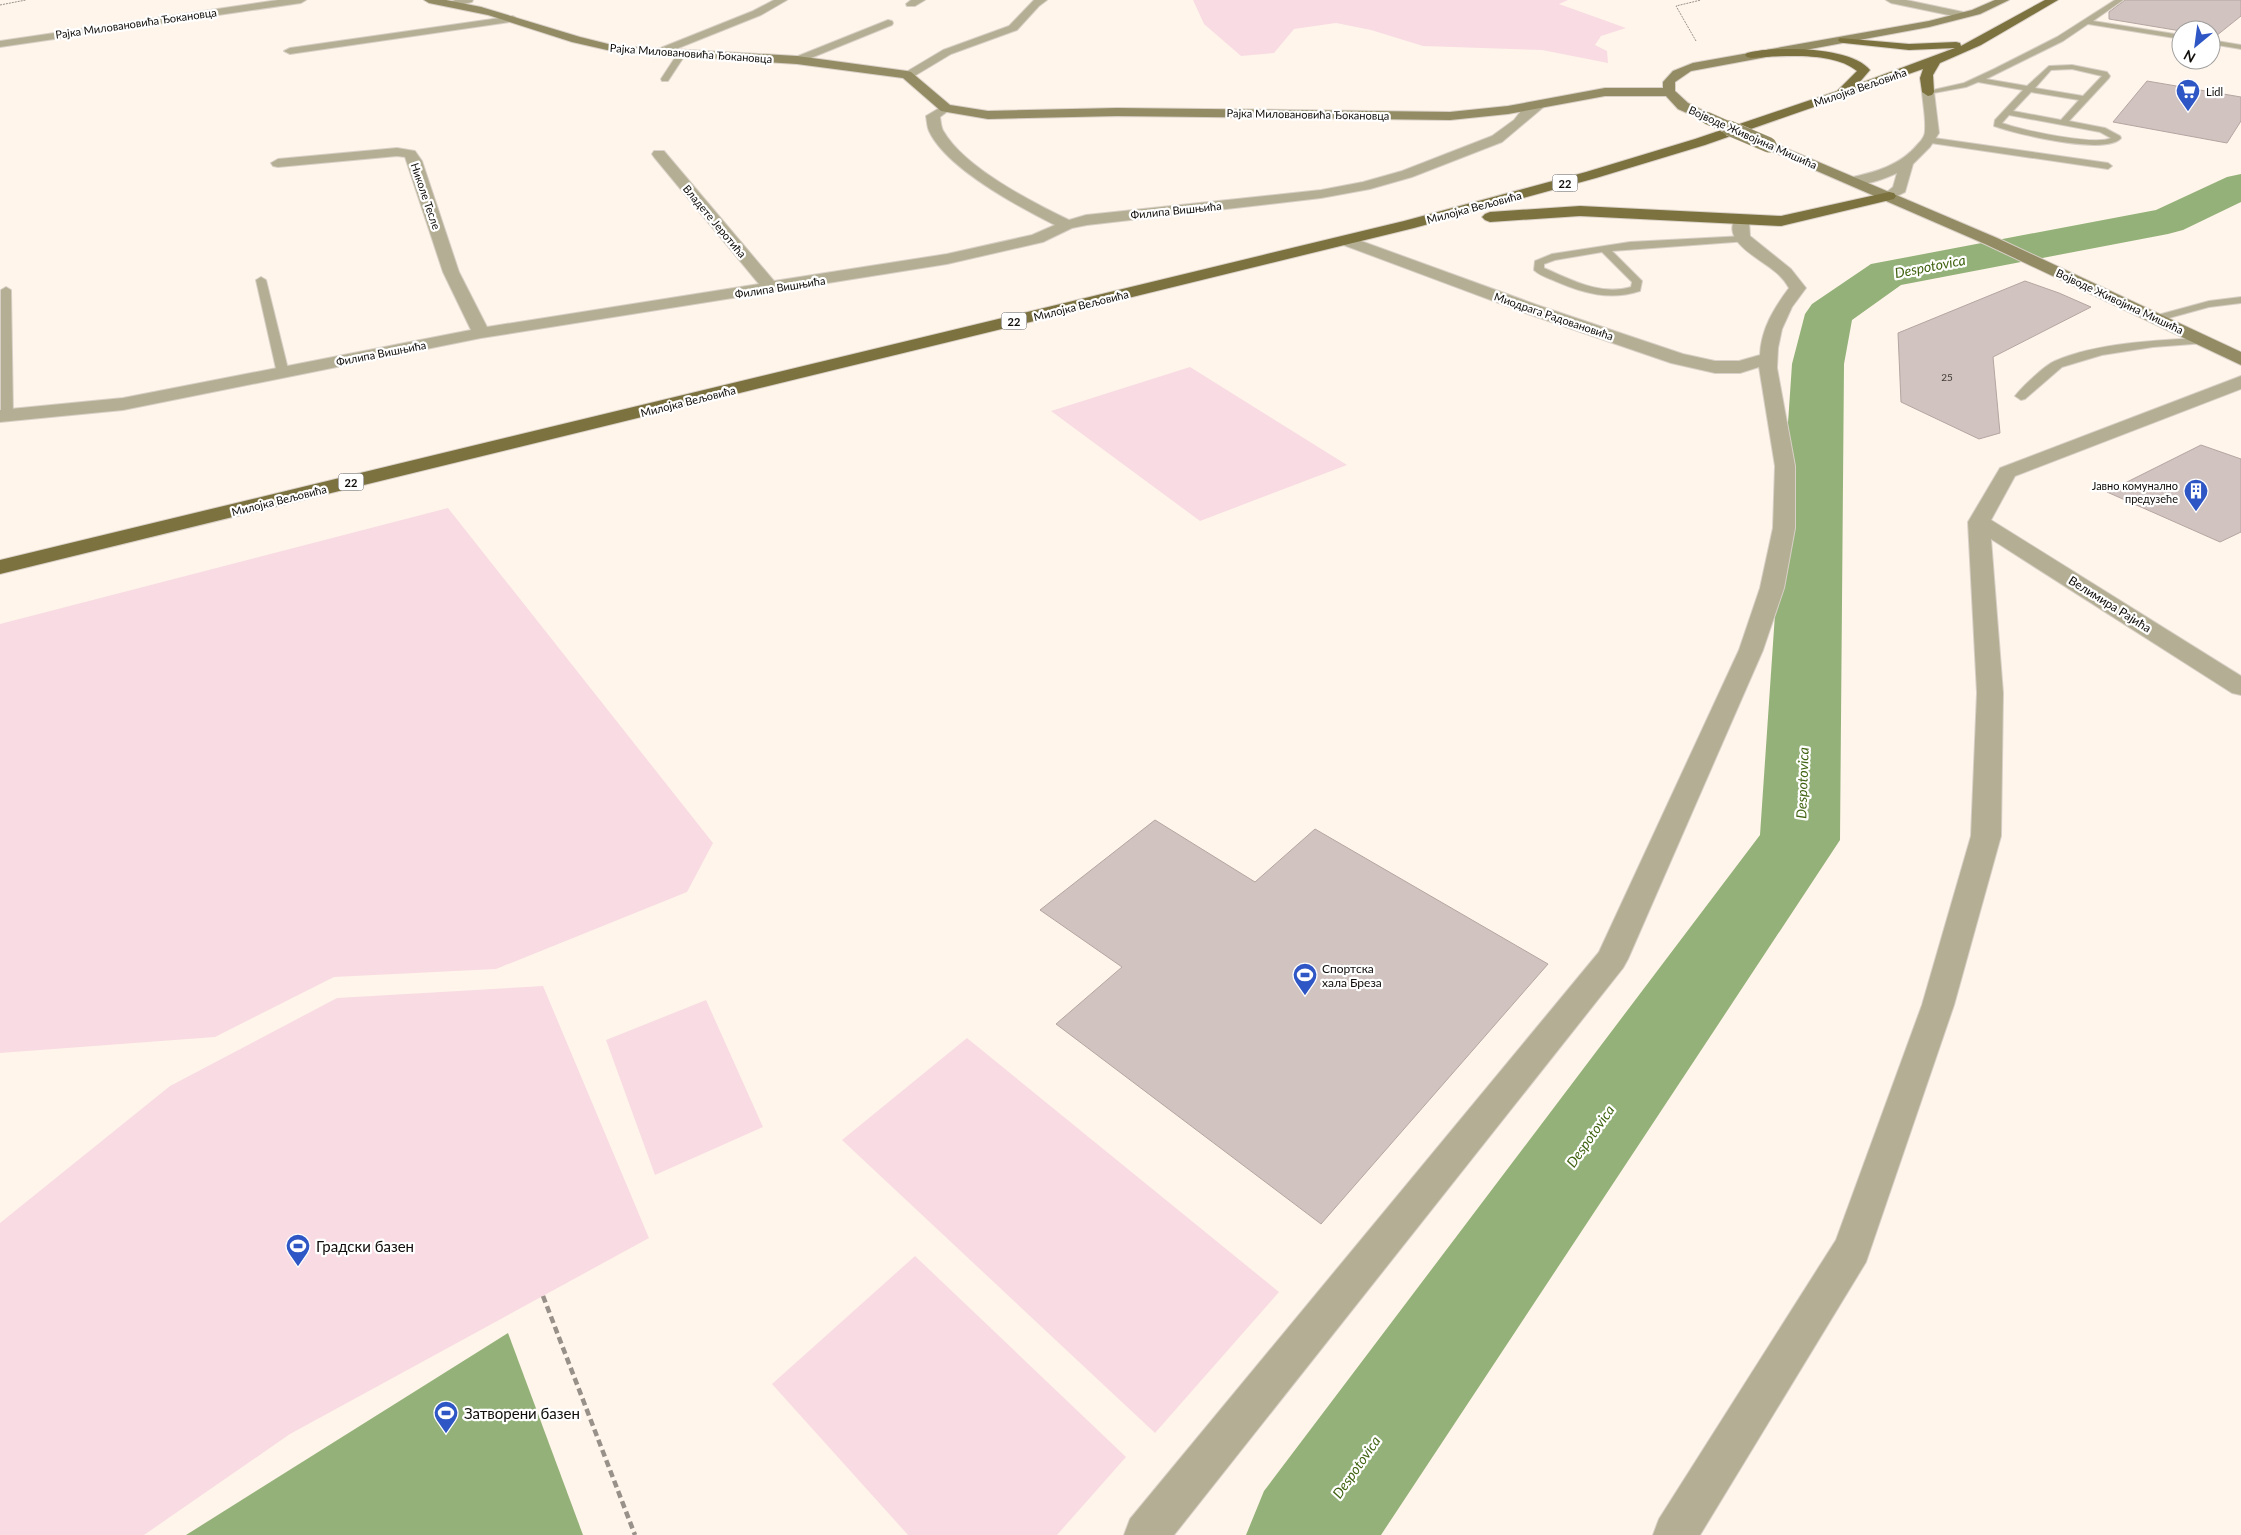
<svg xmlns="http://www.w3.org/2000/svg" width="2241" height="1535" viewBox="0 0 2241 1535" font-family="Lato,sans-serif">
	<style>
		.green { fill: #f9dce3 }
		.water { fill: #94b179 }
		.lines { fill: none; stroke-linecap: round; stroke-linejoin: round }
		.river { fill: #94b179; fill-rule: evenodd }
		.building { fill: #d1c3bf; stroke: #b4a5a2 }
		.lane-casing { stroke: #d9d0c7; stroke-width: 2 }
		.street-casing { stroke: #d9d0c7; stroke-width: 2 }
		.secondary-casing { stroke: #d9d0c7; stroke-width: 2 }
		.primary-casing { stroke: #d9d0c7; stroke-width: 2 }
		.path-far1 { stroke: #98918a; stroke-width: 1; stroke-dasharray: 2 1; stroke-linecap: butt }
		.path { stroke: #98918a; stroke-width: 4.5; stroke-dasharray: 7 4; stroke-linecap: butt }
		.lane { fill: #b4af94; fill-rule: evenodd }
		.street { fill: #b4af94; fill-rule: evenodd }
		.secondary { fill: #938b63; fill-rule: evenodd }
		.primary { fill: #7c723f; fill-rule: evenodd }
		.secondary-bridge-far1-casing { stroke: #d9d0c7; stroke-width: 13; stroke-linecap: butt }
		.secondary-bridge-casing { stroke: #d9d0c7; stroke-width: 16; stroke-linecap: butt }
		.secondary-bridge-far1 { stroke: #938b63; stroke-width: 12 }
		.secondary-bridge { stroke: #938b63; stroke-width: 15 }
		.labels { text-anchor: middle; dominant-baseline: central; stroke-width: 4.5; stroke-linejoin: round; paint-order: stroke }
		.number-label { font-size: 10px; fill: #403a36 }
		.far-street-label { font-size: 11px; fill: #0f0c09; stroke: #fff }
		.far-poi-label { font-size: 11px; fill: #0f0c09; stroke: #fff; text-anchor: start }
		.shield { fill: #fff; stroke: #575553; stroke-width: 1 }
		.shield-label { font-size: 11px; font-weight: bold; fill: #0f0c09 }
		.street-label { font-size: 12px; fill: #0f0c09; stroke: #fff }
		.poi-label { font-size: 12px; fill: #0f0c09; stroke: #fff; text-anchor: start }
		.water-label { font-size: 14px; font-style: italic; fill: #406311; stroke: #fff }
		.near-poi-label { font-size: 15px; fill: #0f0c09; stroke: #fff; text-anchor: start }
	</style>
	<rect width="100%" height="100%" fill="#fff5eb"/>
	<g class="green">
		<polygon points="1193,0 1568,0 1559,4 1626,28 1601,36 1595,45 1607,51 1608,63 1542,50 1423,46 1371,30 1336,23 1294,29 1274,53 1241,56 1204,24"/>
		<polygon points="1190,367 1347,465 1200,521 1051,411"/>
		<polygon points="448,508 713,843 687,892 496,969 334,977 215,1037 0,1053 0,624"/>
		<polygon points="543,986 649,1238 290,1434 144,1535 0,1535 0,1223 170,1086 337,998"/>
		<polygon points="706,1000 763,1127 655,1175 606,1040"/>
		<polygon points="967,1038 1279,1292 1155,1433 842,1140"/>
		<polygon points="915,1256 1126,1457 1057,1535 908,1535 772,1384"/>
	</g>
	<polygon class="water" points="508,1333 583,1535 186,1535"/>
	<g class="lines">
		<polygon class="river" points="2241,174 2241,202 2183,230 2168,234 1901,285 1852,320 1844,364 1840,840 1381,1535 1246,1535 1264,1491 1760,835 1792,364 1805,314 1812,304 1871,264 2156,210 2227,177"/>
	</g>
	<g class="building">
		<polygon points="2125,0 2241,0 2241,16 2216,36 2211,36 2211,30 2181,31 2109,19 2109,12"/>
		<polygon points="2147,81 2241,97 2241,121 2227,143 2113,122"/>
		<polygon points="2025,281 2059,293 2091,307 1993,357 2000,433 1979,439 1901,402 1898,333"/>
		<polygon points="2201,445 2241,459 2241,532 2220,542 2107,492"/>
		<polygon points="1155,820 1255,882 1315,829 1548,964 1321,1224 1056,1024 1122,967 1040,910"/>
	</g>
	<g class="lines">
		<defs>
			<g id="lane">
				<path d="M2115,0H2123L2093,21L2181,35V39L2088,24L2063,41L1986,79L2027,86L2049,66L2072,65L2107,72L2110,76L2109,78L2069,121L2105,128L2120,136L2121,138C2106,156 2016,134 1994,126L1995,120L2023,90L1978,82L1966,87L1928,94L1924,92L1964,83L1994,69L2057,37ZM2072,69L2102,76L2083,96L2035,88L2051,70ZM2031,92L2079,100L2061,120L2013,111ZM2009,115L2100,132L2111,138C2095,146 2021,130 2002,123Z"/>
				<polygon points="2211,40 2241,45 2241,49 2211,44"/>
				<polygon points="680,50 687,52 668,81 662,81 661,79"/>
				<polygon points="1927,137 2108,163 2112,166 2108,169 1924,142 1924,138"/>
				<path d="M1744,236L1748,237V241L1612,251L1642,281L1640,291C1609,301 1583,293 1555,281C1548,278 1539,275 1534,270L1535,261L1552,254L1630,242ZM1602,252L1632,282L1631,287C1600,296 1572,280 1544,268V264L1555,260Z"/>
				<polygon points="261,277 266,280 289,373 283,377 277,373 256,280"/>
				<polygon points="6,287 11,290 13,415 7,419 1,415 1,290"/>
				<polygon points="2241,297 2241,303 2209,307 2158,321 2152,318 2154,316 2209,301"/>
				<path d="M2202,338L2208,341L2206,343L2153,347L2102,355L2062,367L2025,399L2021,400L2015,396C2022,387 2045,365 2055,361C2096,343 2158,340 2202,338Z"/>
			</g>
			<g id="street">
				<polygon points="278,0 306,0 301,3 0,47 0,41"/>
				<polygon points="455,0 473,0 472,2 452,7 447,4"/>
				<polygon points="774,0 787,0 761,15 666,53 658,53 656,51 658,49 753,11"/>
				<polygon points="911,0 925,0 915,6 907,6 906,4"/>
				<polygon points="1034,0 1047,0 1039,6 1017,30 951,54 911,78 903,78 901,75 943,50 1009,26"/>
				<polygon points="1886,0 1906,0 1963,12 1968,15 1963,18 1891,3"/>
				<polygon points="513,16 518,19 517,21 290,54 284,51 290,48"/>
				<polygon points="888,20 892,21 893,23 892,25 801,62 793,62 791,60 793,58"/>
				<path d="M1928,88L1934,92L1939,133L1930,147L1913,164L1905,192L1889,200L1884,199L1882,196L1893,187L1897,173C1884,179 1863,187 1849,184L1847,181L1849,178C1875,172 1900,166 1918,144C1921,141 1925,136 1925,131C1926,119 1923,104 1922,92Z"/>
				<path d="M1540,101L1545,102L1546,105L1502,142L1412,177L1370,189L1321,198L1087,225L1072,228L1043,242L947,264L481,338L123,410L0,422V410L123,398L471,330L443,272L405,157L397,156L278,167L273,166L271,163L278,159L397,148L415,151L422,161L459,272L487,327L759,284L654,157L652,154L654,151H664L774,281L947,254L1032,235L1055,225C1019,207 946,168 929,131C927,127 927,121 926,116L946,104L952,108L940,117C941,122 941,128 944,132C965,168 1032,202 1069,220L1086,215L1321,190L1363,182L1402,171L1492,136L1514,120L1521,111Z"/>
				<path d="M1741,216L1746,218L1749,221L1750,236L1791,269L1806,288L1792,307L1782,329L1778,348L1777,368L1795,466V528L1784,588L1763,650L1628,959L1623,968L1174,1535H1124L1130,1519L1599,952L1739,650L1760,588L1773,528L1775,466L1759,367L1740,373H1715L1671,363L1528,314L1338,243L1336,240L1338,237H1350L1540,306L1683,354L1715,361H1739L1760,355C1761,329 1774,308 1789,288C1785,281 1780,275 1773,270C1760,259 1720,240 1736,218Z"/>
				<polygon points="2241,376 2241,389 2015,476 1991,520 2241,676 2241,695 2232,693 1991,539 2003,693 2001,836 1954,1005 1866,1262 1700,1535 1653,1535 1659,1519 1836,1240 1922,1005 1971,836 1977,693 1968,522 2000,468"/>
			</g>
			<g id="secondary">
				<polygon points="424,0 446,0 481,7 580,37 616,46 797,56 907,71 911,72 950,105 988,111 1117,108 1450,112 1508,106 1605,88 1663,88 1663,82 1673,71 1693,63 1929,21 1972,10 1995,0 2009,0 1980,14 1929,27 1691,71 1675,82 1675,91 1688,103 1712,115 1714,118 1712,121 1707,122 1678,109 1666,96 1605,96 1508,114 1450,120 1117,116 988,119 941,111 903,78 797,64 616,52 572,42 488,15 429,3"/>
				<polygon points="1769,141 1997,238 2241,352 2241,365 1985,244 1764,148 1762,145"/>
			</g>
			<g id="primary">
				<path d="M2045,0H2058L1981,45L1940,63L1933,75L1934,92L1932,95L1928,96L1922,92L1920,78L1923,69L1705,145L1596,178L1414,228L0,574V560L1404,221L1586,172L1695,139L1837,91L1857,71C1833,51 1781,56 1751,58L1747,57L1745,55L1747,53C1775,46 1851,46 1870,70L1858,84L1955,48L1909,50L1844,43L1840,42L1838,40L1840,38L1909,44L1956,42L1960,43L1961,46Z"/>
				<polygon points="1889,192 1894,193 1896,196 1894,199 1781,226 1580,216 1490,222 1485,220 1482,217 1485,214 1490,212 1580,206 1781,216"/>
			</g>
		</defs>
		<use href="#lane" class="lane-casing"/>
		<use href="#street" class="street-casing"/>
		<use href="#secondary" class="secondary-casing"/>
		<use href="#primary" class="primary-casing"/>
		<g class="path-far1">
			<polyline points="0,5 26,0"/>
			<polyline points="1696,41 1676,6 1701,0"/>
		</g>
		<polyline class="path" points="543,1296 635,1535"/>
		<use href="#lane" class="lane"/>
		<use href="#street" class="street"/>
		<use href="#secondary" class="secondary"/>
		<use href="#primary" class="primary"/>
		<defs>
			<polyline id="secondary-bridge-far1" points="1707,118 1732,129"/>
			<polyline id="secondary-bridge" points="1729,128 1769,145"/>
		</defs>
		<use href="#secondary-bridge-far1" class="secondary-bridge-far1-casing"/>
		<use href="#secondary-bridge" class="secondary-bridge-casing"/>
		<use href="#secondary-bridge-far1" class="secondary-bridge-far1"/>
		<use href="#secondary-bridge" class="secondary-bridge"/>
	</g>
	<defs>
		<symbol id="supermarket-pin" viewBox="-11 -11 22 30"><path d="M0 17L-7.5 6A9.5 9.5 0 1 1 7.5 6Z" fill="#2e56c5" stroke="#fff"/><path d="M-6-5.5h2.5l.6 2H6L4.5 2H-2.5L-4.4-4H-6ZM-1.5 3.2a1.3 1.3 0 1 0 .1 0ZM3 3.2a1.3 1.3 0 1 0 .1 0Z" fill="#fff"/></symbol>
		<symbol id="building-pin" viewBox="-11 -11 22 30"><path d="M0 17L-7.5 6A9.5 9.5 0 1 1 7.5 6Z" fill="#2e56c5" stroke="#fff"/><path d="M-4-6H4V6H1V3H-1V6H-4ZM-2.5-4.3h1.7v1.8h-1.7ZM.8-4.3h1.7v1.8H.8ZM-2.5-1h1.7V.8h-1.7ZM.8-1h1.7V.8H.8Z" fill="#fff"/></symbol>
		<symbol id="stadium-pin" viewBox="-11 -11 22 30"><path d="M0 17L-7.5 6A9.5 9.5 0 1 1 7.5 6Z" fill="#2e56c5" stroke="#fff"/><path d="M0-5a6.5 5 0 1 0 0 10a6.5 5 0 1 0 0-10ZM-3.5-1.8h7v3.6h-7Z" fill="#fff"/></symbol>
	</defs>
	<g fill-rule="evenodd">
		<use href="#supermarket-pin" x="2174" y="77" width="28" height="38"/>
		<use href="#building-pin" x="2182" y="477" width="28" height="38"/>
		<use href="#stadium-pin" x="1291" y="961" width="28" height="38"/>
		<use href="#stadium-pin" x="284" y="1232" width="28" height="38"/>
		<use href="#stadium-pin" x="432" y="1399" width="28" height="38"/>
	</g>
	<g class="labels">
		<g class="number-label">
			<text x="1947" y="377">25</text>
		</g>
		<g class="far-street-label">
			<text transform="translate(136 23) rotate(-8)">Рајка Миловановића Ђокановца</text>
			<text transform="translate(691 53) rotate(4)">Рајка Миловановића Ђокановца</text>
			<text transform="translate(1860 87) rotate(-19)">Милојка Вељовића</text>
			<text transform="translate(1308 114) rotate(1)">Рајка Миловановића Ђокановца</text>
			<text transform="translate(1753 137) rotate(24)">Војводе Живојина Мишића</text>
			<text transform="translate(426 196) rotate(71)">Николе Тесле</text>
			<text transform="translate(1474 207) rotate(-15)">Милојка Вељовића</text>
			<text transform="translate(1176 210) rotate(-6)">Филипа Вишњића</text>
			<text transform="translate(715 221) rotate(50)">Владете Јеротића</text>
			<text transform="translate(780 287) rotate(-9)">Филипа Вишњића</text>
			<text transform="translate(2120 301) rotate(25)">Војводе Живојина Мишића</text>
			<text transform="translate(1081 305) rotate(-14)">Милојка Вељовића</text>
			<text transform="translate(1554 316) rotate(19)">Миодрага Радовановића</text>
			<text transform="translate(381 353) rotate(-11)">Филипа Вишњића</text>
			<text transform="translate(688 401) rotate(-14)">Милојка Вељовића</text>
			<text transform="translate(279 500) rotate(-14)">Милојка Вељовића</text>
		</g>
		<g class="far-poi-label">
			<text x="2206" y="91">Lidl</text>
			<text x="2178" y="485" text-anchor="end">Јавно комунално<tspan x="2178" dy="13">предузеће</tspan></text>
		</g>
		<g class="shield">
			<rect x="1552.5" y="174.5" width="25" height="17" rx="4"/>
			<rect x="1001.5" y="312.5" width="25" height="17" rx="4"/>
			<rect x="338.5" y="473.5" width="25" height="17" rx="4"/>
		</g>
		<g class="shield-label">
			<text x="1565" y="183">22</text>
			<text x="1014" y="321">22</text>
			<text x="351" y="482">22</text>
		</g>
		<g class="street-label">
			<text transform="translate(2110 604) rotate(32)">Велимира Рајића</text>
		</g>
		<g class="poi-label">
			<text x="1322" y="968">Спортска<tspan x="1322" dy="14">хала Бреза</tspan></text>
		</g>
		<g class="water-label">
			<text transform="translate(1930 266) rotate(-11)">Despotovica</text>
			<text transform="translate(1802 783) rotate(-88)">Despotovica</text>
			<text transform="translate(1590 1136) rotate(-55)">Despotovica</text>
			<text transform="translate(1356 1467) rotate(-55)">Despotovica</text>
		</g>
		<g class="near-poi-label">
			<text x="316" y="1246">Градски базен</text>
			<text x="464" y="1413">Затворени базен</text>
		</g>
	</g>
	<g transform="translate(2196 45) rotate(209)"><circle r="24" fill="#ffffff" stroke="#9f9e9d"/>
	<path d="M0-4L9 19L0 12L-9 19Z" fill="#2e56c5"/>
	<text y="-8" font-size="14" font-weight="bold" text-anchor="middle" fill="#0f0c09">N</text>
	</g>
</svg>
